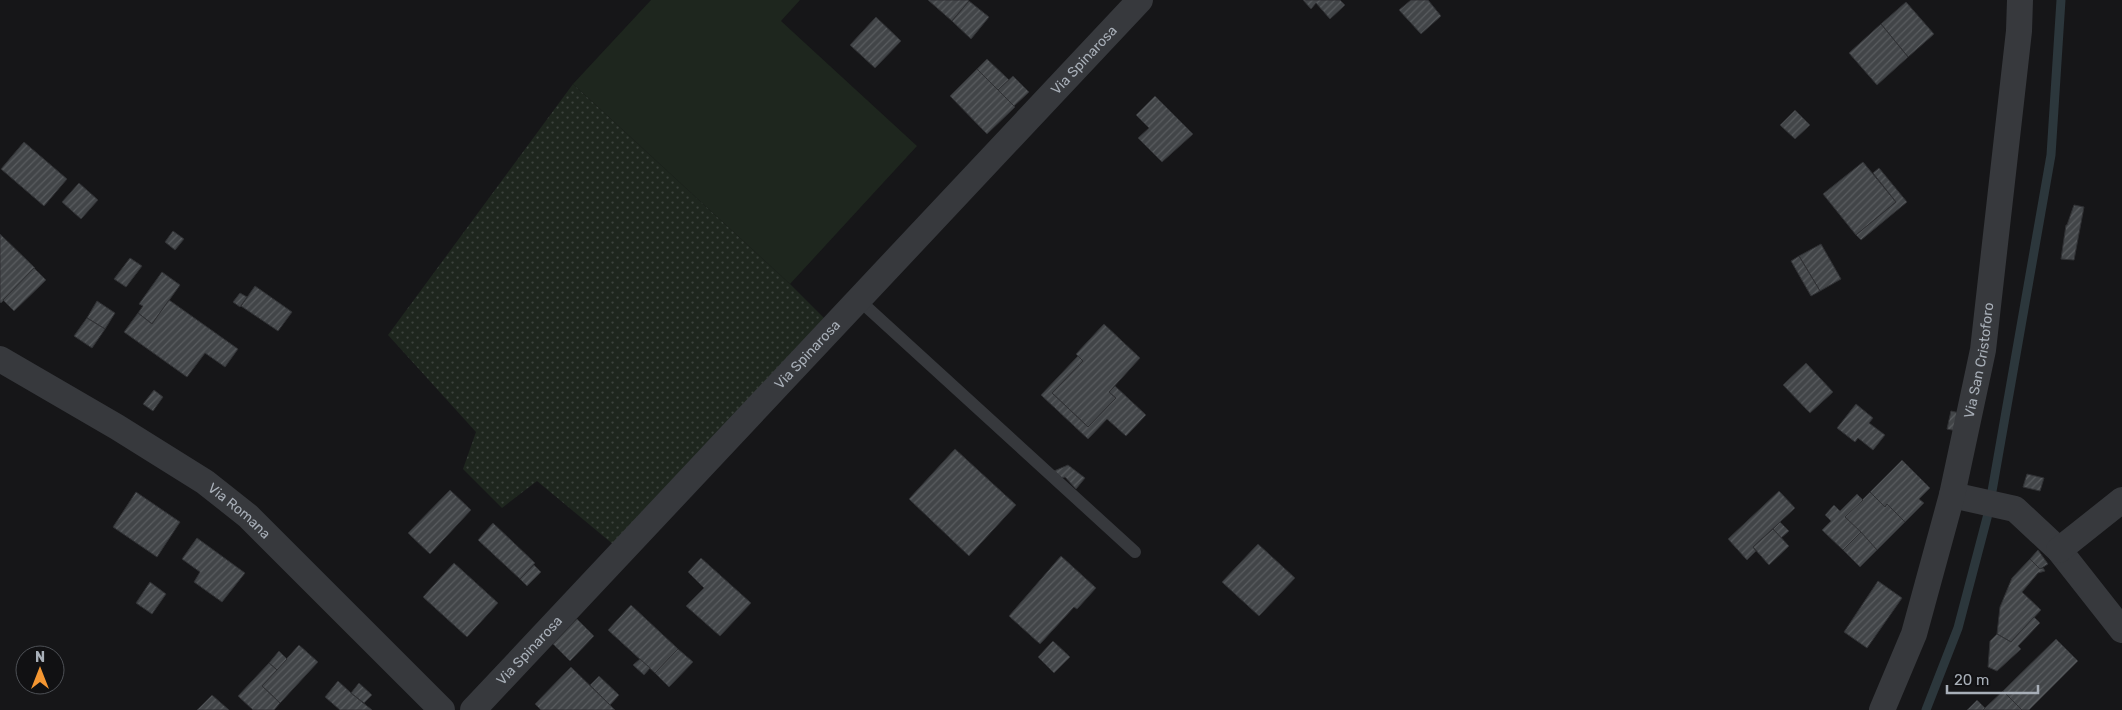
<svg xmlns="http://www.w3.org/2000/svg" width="2122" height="710" viewBox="0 0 2122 710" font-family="Rubik,sans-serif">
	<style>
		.grass { fill: url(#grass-dots) }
		.park { fill: #1e261e }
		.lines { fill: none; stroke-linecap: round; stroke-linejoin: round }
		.stream { stroke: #2c373c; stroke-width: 9 }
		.building { fill: url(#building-hatch); stroke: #303134 }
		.service { stroke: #37393d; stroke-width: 12 }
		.minor { stroke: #37393d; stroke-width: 26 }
		.labels { text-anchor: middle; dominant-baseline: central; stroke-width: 4; stroke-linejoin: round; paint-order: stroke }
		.street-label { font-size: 14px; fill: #a8afb8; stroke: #111113 }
	</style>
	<defs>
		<pattern id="grass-dots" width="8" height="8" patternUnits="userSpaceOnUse" patternTransform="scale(1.25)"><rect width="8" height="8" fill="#1e261e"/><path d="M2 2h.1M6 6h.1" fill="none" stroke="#3c433d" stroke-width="1.8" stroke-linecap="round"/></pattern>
		<pattern id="building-hatch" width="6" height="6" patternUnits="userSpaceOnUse" patternTransform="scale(1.25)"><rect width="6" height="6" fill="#424548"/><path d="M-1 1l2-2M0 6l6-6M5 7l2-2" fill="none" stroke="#5a5d60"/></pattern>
	</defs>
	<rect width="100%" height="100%" fill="#161618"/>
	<polygon class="grass" points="573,84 790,284 825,319 614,545 537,481 502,508 463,469 476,432 388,335"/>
	<polygon class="park" points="651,0 800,0 781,21 917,146 790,284 573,84"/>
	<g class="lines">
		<polyline class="stream" points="1926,710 1958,628 1988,514 2051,155 2061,0"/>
	</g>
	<g class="building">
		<polygon points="928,0 968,0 969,1 952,21"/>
		<polygon points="1303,0 1340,0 1345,5 1330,19 1316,3 1311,9"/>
		<polygon points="1411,0 1428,0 1441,16 1421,34 1399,10"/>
		<polygon points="969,1 989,17 971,39 952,21"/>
		<polygon points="1906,2 1934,34 1908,57 1881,24"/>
		<polygon points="876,17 901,41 875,68 850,45"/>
		<polygon points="1881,24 1908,57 1877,85 1849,53"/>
		<polygon points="987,59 1009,80 998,90 977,69"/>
		<polygon points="977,69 1015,107 987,134 950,96"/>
		<polygon points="1013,76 1029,92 1014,106 998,90"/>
		<polygon points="1155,96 1193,134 1162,162 1138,138 1149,128 1136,115"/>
		<polygon points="1795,110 1810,125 1795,139 1780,125"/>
		<polygon points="24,142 67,179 44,206 1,169"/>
		<polygon points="1863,162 1896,202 1856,235 1823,194"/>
		<polygon points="1879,168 1907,202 1861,240 1856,235 1896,202 1873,173"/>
		<polygon points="79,183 98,200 81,219 62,202"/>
		<polygon points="2074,205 2084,207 2074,260 2061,259 2066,225 2067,225"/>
		<polygon points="173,231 184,239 175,250 165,242"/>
		<polygon points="0,234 35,268 1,303 0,302"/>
		<polygon points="1821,244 1841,279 1820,291 1799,256"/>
		<polygon points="1799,256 1820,291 1811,296 1791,261"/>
		<polygon points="130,258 142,266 126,287 114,279"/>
		<polygon points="34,268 46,280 14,311 3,300"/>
		<polygon points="162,272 180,285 152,324 138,313 143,306 139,304"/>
		<polygon points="255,286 292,312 278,331 241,306"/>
		<polygon points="240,293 247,297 240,307 233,302"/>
		<polygon points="169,300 238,349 225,367 205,353 187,377 124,332 138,313 152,324"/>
		<polygon points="97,301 115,313 105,329 87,318"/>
		<polygon points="87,318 105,329 92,348 74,336"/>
		<polygon points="1104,324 1140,358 1109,392 1116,398 1088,427 1052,393 1083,361 1076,354"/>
		<polygon points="1078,356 1083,361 1052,393 1088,427 1116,398 1109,392 1115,386 1146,415 1126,436 1107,419 1088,439 1041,395"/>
		<polygon points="1806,363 1833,392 1810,413 1783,385"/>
		<polygon points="154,390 163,397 153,411 143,404"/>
		<polygon points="1856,404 1873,418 1869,423 1885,435 1873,450 1858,438 1855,442 1837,428"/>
		<polygon points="1951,411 1960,413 1957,431 1947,429"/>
		<polygon points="955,449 1016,505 969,556 909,499"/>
		<polygon points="1902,460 1930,488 1919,499 1924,503 1905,522 1887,504 1885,507 1870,492"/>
		<polygon points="1068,465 1085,478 1076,489 1065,477 1062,478 1054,471"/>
		<polygon points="2027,474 2044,478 2040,491 2023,487"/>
		<polygon points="450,490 471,510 430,554 408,533"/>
		<polygon points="1779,491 1795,508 1753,547 1756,551 1747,560 1728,539"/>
		<polygon points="136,492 180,522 157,557 113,527"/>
		<polygon points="1870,492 1885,507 1887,504 1905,522 1877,550 1845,517"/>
		<polygon points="1857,494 1863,500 1845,517 1861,532 1843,550 1822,530 1831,521 1825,515 1834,505 1840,511"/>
		<polygon points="1780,522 1789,531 1781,538 1773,529"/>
		<polygon points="493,523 535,563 520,579 478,540"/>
		<polygon points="1773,529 1789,546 1769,565 1753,547"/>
		<polygon points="1861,532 1877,550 1860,567 1843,550"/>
		<polygon points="197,538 245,573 222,602 194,582 200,572 182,559"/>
		<polygon points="1258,544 1295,578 1259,616 1222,582"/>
		<polygon points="2038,550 2048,564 2040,569 2030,559"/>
		<polygon points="1061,556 1096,588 1077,609 1074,607 1040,644 1009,616"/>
		<polygon points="701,558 751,603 720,636 686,606 704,588 688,572"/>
		<polygon points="2030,559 2040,569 2043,568 2045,571 2038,573 2022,592 2041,610 2011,642 1997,634 2000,607 2012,578"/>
		<polygon points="454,563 498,603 467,637 423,597"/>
		<polygon points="534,565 541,572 527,586 520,579"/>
		<polygon points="1878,581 1902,598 1867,648 1844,632"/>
		<polygon points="150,582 166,594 152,614 136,603"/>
		<polygon points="631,605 678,649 655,673 608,630"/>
		<polygon points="2034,617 2040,623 2018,646 2021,649 1997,671 1988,667 1990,641 1997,634 2011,642"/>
		<polygon points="577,619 594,636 570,661 553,644"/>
		<polygon points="2056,639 2078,661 2029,710 2022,710 2003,691"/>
		<polygon points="1053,641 1070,657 1054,673 1038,657"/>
		<polygon points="299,645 318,662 280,703 262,686"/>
		<polygon points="678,649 693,662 669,687 655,673"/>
		<polygon points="279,651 287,659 277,670 269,663"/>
		<polygon points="640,659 650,668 644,675 633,665"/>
		<polygon points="269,663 277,670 262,686 280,703 274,710 253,710 238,696"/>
		<polygon points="571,667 615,710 541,710 535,704"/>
		<polygon points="599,676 619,695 610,705 590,685"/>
		<polygon points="338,681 351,693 372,710 340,710 325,697"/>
		<polygon points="359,683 372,695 364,703 351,693"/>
		<polygon points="2003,691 2022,710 1983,710 1985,708"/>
		<polygon points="212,695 229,710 197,710"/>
		<polygon points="1977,700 1985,708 1983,710 1967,710"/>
	</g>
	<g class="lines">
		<polyline class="service" points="859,300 1135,552"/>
		<g class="minor">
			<path id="s1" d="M0,359L117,427L205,482L248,516L442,710"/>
			<polyline points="1952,495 2015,509 2059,550 2122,630"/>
			<polyline points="2059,550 2122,500"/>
			<path id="s2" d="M473,710L1140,0"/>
			<path id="s3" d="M1882,710L1914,634L1952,495L1983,350L2019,31L2020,0"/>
		</g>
	</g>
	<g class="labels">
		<g class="street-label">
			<text stroke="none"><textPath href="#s2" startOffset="892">Via Spinarosa</textPath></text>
			<text stroke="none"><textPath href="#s2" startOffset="488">Via Spinarosa</textPath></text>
			<text stroke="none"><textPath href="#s3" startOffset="364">Via San Cristoforo</textPath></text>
			<text stroke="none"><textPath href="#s1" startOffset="284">Via Romana</textPath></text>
			<text stroke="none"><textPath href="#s2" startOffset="82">Via Spinarosa</textPath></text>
		</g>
	</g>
	<g transform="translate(40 670)"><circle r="24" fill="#111113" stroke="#4d5055"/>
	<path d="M0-4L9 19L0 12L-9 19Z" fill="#f59732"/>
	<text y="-8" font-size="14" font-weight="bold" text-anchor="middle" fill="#a8afb8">N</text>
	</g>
	<path d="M1947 685v8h91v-8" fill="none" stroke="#a8afb8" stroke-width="2.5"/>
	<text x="1954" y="685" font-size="15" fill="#a8afb8" stroke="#111113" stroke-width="4" paint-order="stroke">20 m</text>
</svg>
